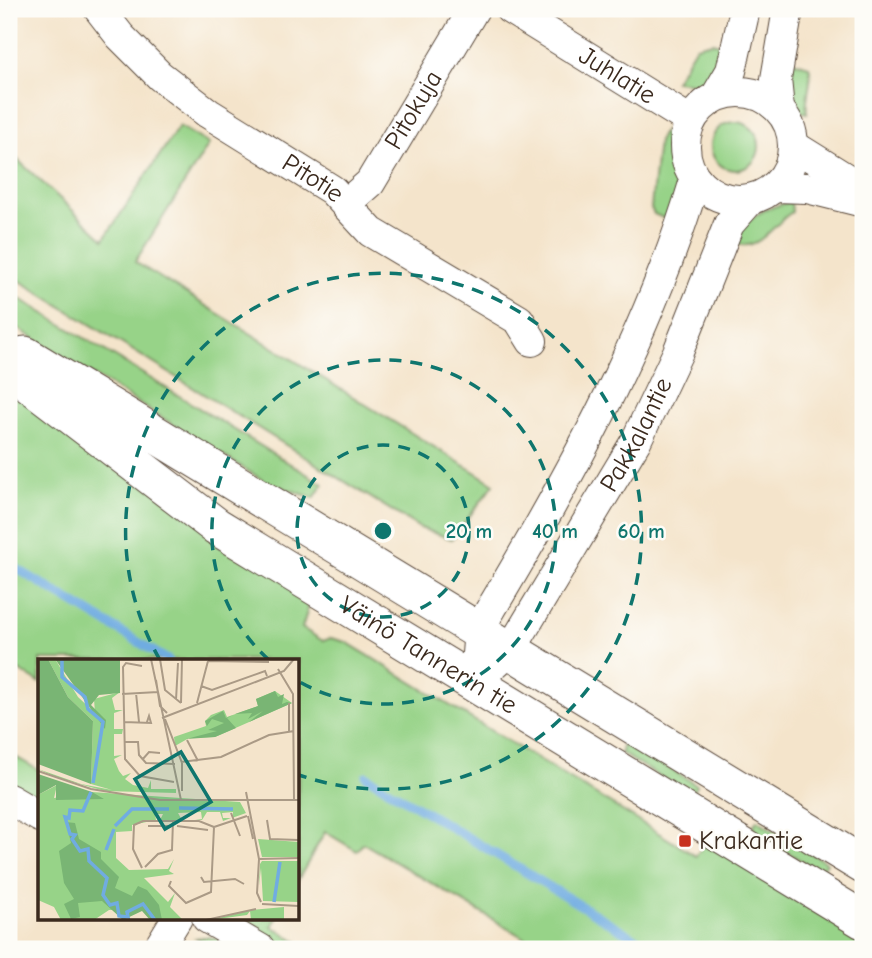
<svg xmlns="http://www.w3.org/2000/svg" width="872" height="958" viewBox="0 0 872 958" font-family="'Comic Neue',sans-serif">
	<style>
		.green { fill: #97d388; stroke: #697e53; stroke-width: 2 }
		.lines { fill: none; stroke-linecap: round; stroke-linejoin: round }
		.stream { stroke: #70ace1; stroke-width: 9 }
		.minor-casing { stroke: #574638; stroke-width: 32 }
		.major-casing { stroke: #574638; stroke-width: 39 }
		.minor { stroke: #fff; stroke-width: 30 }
		.major { stroke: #fff; stroke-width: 37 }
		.ring { fill: none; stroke: #0f766e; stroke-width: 3.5; stroke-dasharray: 12 9 }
		.poi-dot { fill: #c8321e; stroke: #fdfcf7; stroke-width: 2.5 }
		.labels { text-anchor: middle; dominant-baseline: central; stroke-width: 5; stroke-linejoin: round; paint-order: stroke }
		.street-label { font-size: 26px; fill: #3b2a1e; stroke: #fdfcf7 }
		.poi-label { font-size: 26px; fill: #3b2a1e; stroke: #fdfcf7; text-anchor: start }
		.inset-river { fill: none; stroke: #70ace1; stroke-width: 3.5 }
		.inset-road { fill: none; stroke: #aa9a86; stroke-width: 2 }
		.view { fill: #0f766e; fill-opacity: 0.15; stroke: #0f766e; stroke-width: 3.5 }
		.inset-edge { fill: none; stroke: #3b2a1e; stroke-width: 3.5 }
		.centre { fill: #0f766e; stroke: #fdfcf7; stroke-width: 3.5 }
		.ring-label { font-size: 21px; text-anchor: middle; font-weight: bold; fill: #0f766e; stroke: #fdfcf7; stroke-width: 5; stroke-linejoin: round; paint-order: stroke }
	</style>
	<rect width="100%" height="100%" fill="#fdfcf7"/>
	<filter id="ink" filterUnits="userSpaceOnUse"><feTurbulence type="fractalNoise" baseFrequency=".0143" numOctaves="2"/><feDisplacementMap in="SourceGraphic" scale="14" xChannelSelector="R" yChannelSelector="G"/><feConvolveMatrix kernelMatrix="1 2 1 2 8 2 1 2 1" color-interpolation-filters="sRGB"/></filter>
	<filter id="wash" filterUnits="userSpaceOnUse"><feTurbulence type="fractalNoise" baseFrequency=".00686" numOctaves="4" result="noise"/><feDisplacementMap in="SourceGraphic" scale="28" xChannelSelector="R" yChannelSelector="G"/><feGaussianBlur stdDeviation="1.57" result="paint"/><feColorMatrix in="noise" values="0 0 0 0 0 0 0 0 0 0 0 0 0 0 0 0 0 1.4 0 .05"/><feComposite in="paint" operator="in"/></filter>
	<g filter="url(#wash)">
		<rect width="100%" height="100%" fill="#f4e4cb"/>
		<g class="green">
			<polygon points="712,42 727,46 711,79 701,84 675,81 696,46"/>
			<path d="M790,60L809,66C814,80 804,98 807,113L798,111L791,94Z"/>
			<circle cx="735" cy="146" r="24"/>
			<polygon points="179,126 209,144 135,262 494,484 452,539 420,528 9,274 9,152 104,239"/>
			<polygon points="664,131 679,199 672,222 654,214 651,208 658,141"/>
			<path d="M791,202L792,212C773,224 758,254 734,243C744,217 766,207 791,202Z"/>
			<polygon points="9,292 323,484 314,498 266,482 9,323"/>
			<polygon points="9,389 311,599 302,628 323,641 331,638 346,642 696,856 704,845 761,866 863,928 863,949 543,949 363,843 357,851 325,832 298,880 298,660 40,660 40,683 9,664"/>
			<polygon points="627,743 697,785 690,795 621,753 622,746"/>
			<polygon points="14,756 40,771 40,801 9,782 9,763"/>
			<polygon points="757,820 827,863 820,872 751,830"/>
			<polygon points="235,918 277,918 272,926 309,949 287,949"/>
			<polygon points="207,937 217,939 235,949 213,949 196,938"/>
		</g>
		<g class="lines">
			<g class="stream">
				<polyline points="9,564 168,660"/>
				<polyline points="366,776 653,949"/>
			</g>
		</g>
	</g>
	<g filter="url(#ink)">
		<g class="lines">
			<defs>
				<g id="minor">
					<path id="s1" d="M99,9L120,36L160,76L208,113L332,190L371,232L519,320L532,341"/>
					<path id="s2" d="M510,9L689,120"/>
					<circle cx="739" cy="146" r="54"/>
					<polyline points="718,93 731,71 745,9"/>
					<polyline points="779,109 776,79 788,9"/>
					<polyline points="794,146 863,189"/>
					<polyline points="775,187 807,188 863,202"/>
					<path id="s3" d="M346,204L370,183L474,9"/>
					<path d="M477,654L479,629C565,486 647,341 695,180"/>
					<path id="s4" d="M474,682L511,649L636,441L678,352L729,224L750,200"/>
					<polyline points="9,799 40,817"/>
					<polyline points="207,918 260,949"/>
					<polyline points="158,949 177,918"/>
				</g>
				<g id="major">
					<polyline points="25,355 863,865"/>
					<path id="s5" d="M9,368L216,526L863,920"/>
				</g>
			</defs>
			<use href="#minor" class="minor-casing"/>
			<use href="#major" class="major-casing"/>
			<use href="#minor" class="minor"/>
			<use href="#major" class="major"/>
		</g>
	</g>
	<g class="ring">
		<circle cx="383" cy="531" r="86"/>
		<path d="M269 660A172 172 0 1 1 298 681"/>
		<path d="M160 660A258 258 0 1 1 299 775"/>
	</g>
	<rect class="poi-dot" x="678" y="834" width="14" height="14" rx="3.5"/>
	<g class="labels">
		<g class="street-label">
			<text stroke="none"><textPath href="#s2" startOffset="126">Juhlatie</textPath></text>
			<text stroke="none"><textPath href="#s3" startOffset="117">Pitokuja</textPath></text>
			<text stroke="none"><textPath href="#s1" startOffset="275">Pitotie</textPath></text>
			<text stroke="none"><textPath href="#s4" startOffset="298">Pakkalantie</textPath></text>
			<text stroke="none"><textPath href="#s5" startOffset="509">Väinö Tannerin tie</textPath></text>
		</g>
		<g class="poi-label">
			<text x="699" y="841">Krakantie</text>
		</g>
	</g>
	<g transform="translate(38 659)">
		<rect width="261" height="261" fill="#f4e4cb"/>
		<path d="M10,0H17L40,38L57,54L56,40L82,33L74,39L77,51H85L76,54V70H85L84,75H76V97L84,96L76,100L81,112L85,117L93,114L87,120L95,126L110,129L113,121V130H138V134L67,132L20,119L0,110L43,125L74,131L53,125L55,62L30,38ZM237,32L254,44L177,78L151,79L137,87L136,78L168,67L167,62L173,56L186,51L189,58L220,47L218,40ZM19,126L16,139L54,133L202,143L208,154L194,159L195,153L184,154L185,159H193L185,162L182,153H169L164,161H157L164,160L163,153L140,154L144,161H122L125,155H117L118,161L94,166V172L78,173V199L91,211L130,210L136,200L131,212L136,215L106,219L130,243L137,234L132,248L145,261H117L111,250L71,251L56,261H23L16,248L0,241V136ZM220,180L261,183V198H224ZM224,202H261V243L225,242L223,209L221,227L222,205ZM246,248V261H213L212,252L209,256L172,261L214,251Z" fill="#97d388"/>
		<path d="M0,0H10L30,38L55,62L53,125L0,105ZM17,0H82V34L61,36L53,46L68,61L67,70ZM237,32L240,38L246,35L244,45L249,43L254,44L211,63L225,52L210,60L214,54L197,55L220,47L218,40ZM185,52L188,59L195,56L189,59L198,69L177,78L148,80L179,72L170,71L186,64L174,60L169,67L167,62ZM0,115L54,133L66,140L18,141V126L0,136ZM28,163L37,164L41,180L63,193V200L81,218L77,229L94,237L100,227L109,231L121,246L124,261H112L104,252L85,261L64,242L40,244L42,258L33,260L26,245L36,240L26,224L21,192L33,184Z" fill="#79b574"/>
		<path class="inset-river" d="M24,0V18L47,38L50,50L65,63L55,124M53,133L45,152L32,151L31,159L27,158L32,175L37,176L34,180L42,192L50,190L51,202L69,219L65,236L72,246L79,244L81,257L90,258L89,253L105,245L117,261M141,149L195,150M77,167L94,150H131M68,191L76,170M236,243L242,203"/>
		<path class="inset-road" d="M113,0L143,141M122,0L127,31L143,44M170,2L231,3M104,7L88,4L85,8L87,100L102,117L136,123M240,10L255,35L256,141M118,21L122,47L129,54M163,27L174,31L227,12L229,17M98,34L101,63M84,35L120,33M138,41L140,4M143,44L144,0M159,44L170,2M124,59L246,12L256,0M127,60L144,104V132M86,63L113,64L111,57L109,63M251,72V44M149,81L160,102M86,83H100L101,96L108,104L137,105M104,101L111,93L122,94M143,103L183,98L231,76L256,72M0,112L53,130L122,141H261M208,133L221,200L219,234L223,243M193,154L202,177M210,157L215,180M229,161L232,180L261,181M110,167H132M139,167L170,171M176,168L209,157M221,200L261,199M107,208L120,195L134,191L135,162M104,209L95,190L96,166L105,162H161L176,168M163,218L166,223L197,220L206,225M133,222L131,227L148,244L173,233L176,168M224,245L261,247M168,261L218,250"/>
		<path class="view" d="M143,93L173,143L127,170L97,120Z"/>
		<rect width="261" height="261" class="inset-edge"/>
	</g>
	<circle cx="383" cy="531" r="10" class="centre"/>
	<g class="ring-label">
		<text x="469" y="538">20 m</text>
		<text x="555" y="538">40 m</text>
		<text x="641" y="538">60 m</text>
	</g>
	<rect width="872" height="958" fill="none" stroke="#fdfcf7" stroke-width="35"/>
</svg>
